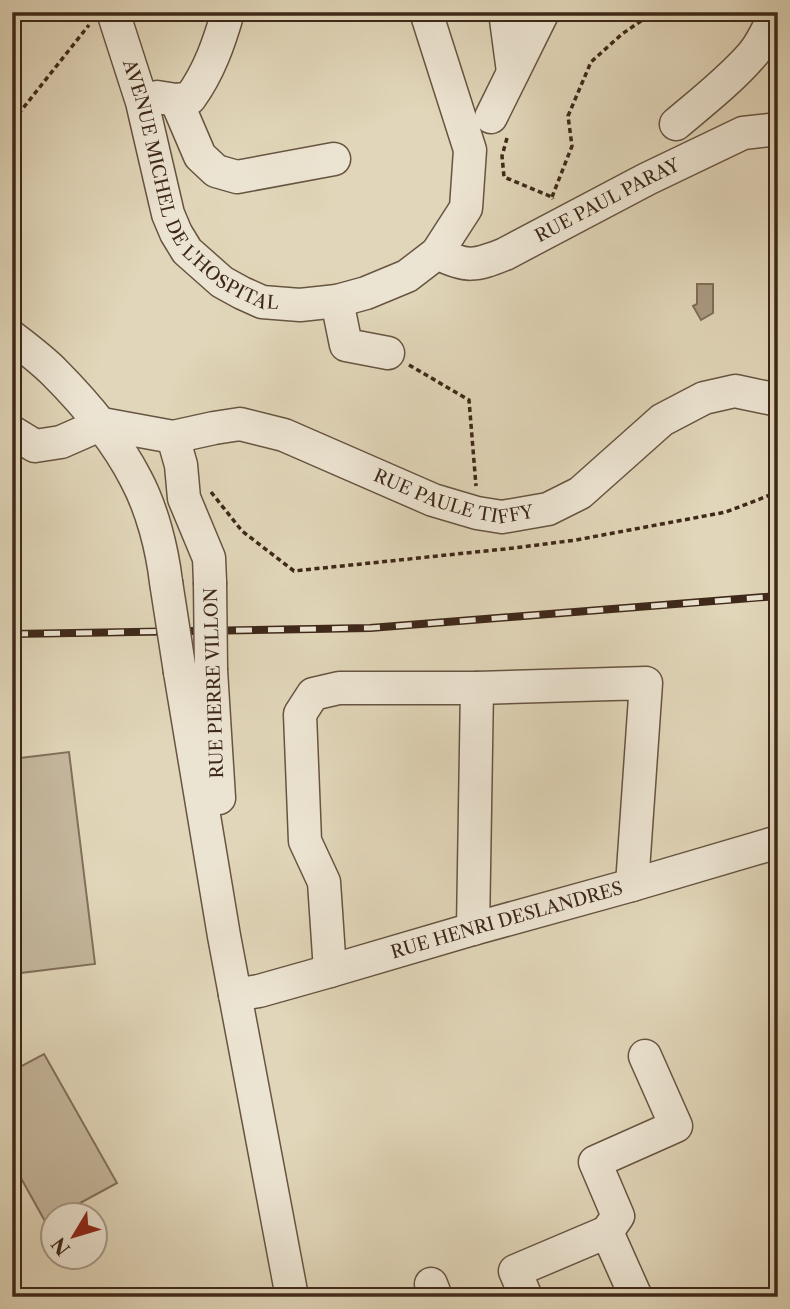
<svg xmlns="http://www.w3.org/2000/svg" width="790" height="1309" viewBox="0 0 790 1309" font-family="'Libre Caslon Text',serif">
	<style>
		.green { fill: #c5b89e; stroke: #82705c; stroke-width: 2 }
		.water { fill: #aa9b83; stroke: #7f6d59; stroke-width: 2 }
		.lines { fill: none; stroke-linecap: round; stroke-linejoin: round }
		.minor-casing { stroke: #675441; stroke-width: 35 }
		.path { stroke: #3e2819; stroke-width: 3.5; stroke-dasharray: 5 3.5; stroke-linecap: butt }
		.minor { stroke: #ece4d2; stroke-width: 32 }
		.rail-casing { stroke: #3e2819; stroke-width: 8 }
		.rail { stroke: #ece4d2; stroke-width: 5; stroke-dasharray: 16; stroke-linecap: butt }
		.minor-bridge-casing { stroke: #675441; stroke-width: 35; stroke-linecap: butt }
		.minor-bridge { stroke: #ece4d2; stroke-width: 32 }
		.labels { text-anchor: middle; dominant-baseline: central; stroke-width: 6; stroke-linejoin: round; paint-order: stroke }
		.street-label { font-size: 18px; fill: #3e2819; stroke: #ece4d2 }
	</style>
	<rect width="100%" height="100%" fill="#e1d6b9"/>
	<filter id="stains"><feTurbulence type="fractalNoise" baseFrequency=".00286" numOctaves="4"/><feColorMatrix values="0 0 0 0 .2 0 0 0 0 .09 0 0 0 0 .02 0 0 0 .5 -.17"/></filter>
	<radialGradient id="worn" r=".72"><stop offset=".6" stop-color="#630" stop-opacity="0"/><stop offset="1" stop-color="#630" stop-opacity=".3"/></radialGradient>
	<g class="green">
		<polygon points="69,752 95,964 12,974 12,759"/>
		<polygon points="44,1054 117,1183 60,1214 52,1214 52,1219 46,1223 12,1162 12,1071"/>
	</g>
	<polygon class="water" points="697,284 713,284 713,313 701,320 693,306 697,304"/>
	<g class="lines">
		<defs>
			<g id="minor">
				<path id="s1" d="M113,12L142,102L168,214L176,233L187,251L222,282L242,293L262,302L300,305L337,301L366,293L407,276L437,253L466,208L470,150L426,12"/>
				<polyline points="505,12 513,72"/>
				<path d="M157,97L176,100L190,98C209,72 219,43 228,12"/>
				<polyline points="176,100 200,156 216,171 237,177 334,159"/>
				<polyline points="491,117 543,12"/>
				<path d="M676,124C702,102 729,81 751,56C762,44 769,27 776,12"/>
				<path id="s2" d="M437,253C467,268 475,266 505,254L647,179L743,133L778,129"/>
				<polyline points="337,301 346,345 388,353"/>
				<path d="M12,337C26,348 41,359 54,372C85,403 116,440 136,479C152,509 162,548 166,582"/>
				<path id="s3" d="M12,432L35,446L61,442L102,424L173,437L214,428L240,424L284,435L433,500L477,513L502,517L548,509L580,493L662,420L704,398L735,391L778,400"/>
				<polyline points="173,437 181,465 184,498 209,558 210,582"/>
				<polyline points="211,670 219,798"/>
				<polyline points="180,672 224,936 292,1297"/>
				<polyline points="473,929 477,688"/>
				<polyline points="330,971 324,882 305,841 300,714 313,694 339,688 477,688 646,683 632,885"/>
				<path id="s4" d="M235,995L259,991L330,971L473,929L632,885L778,842"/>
				<polyline points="607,1232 618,1216 595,1162 676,1126 645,1056"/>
				<polyline points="431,1284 436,1297"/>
				<polyline points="526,1297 515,1271 607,1232 636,1297"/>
			</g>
		</defs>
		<use href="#minor" class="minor-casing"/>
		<g class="path">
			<polyline points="12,130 20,112 89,25"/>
			<polyline points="507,138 502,156 504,177 552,197 553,199"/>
			<polyline points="552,197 572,146 568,116 591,62 622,34 654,12"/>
			<polyline points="409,365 469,400 476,486"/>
			<polyline points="211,492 242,531 294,571 514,548 576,540 726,512 778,492"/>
		</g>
		<use href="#minor" class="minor"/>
		<defs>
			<polyline id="rail" points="12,634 370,628 778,596"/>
		</defs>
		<use href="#rail" class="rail-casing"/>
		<use href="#rail" class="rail"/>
		<defs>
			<g id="minor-bridge">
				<polyline points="166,582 180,672"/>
				<polyline points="210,582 211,670"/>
			</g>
		</defs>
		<use href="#minor-bridge" class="minor-bridge-casing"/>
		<use href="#minor-bridge" class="minor-bridge"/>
	</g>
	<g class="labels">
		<g class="street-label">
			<text stroke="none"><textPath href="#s1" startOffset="205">AVENUE MICHEL DE L'HOSPITAL</textPath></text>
			<text stroke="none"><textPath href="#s2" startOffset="187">RUE PAUL PARAY</textPath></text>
			<text stroke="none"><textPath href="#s3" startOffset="466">RUE PAULE TIFFY</textPath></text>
			<text transform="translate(214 683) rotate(-92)">RUE PIERRE VILLON</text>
			<text stroke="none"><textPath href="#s4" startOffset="282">RUE HENRI DESLANDRES</textPath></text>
		</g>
	</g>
	<rect width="790" height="1309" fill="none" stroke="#e1d6b9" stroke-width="42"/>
	<rect x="14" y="14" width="762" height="1281" fill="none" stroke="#3e2819" stroke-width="3.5"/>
	<rect x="21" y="21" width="748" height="1267" fill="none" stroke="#3e2819" stroke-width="2"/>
	<g transform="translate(74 1236) rotate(232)"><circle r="33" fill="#ece4d2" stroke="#a69988" stroke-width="2"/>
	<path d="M0-5L12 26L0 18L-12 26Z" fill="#8f2418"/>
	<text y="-10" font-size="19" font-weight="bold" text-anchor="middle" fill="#3e2819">N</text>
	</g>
	<rect width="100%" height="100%" filter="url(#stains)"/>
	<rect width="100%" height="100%" fill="url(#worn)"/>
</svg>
